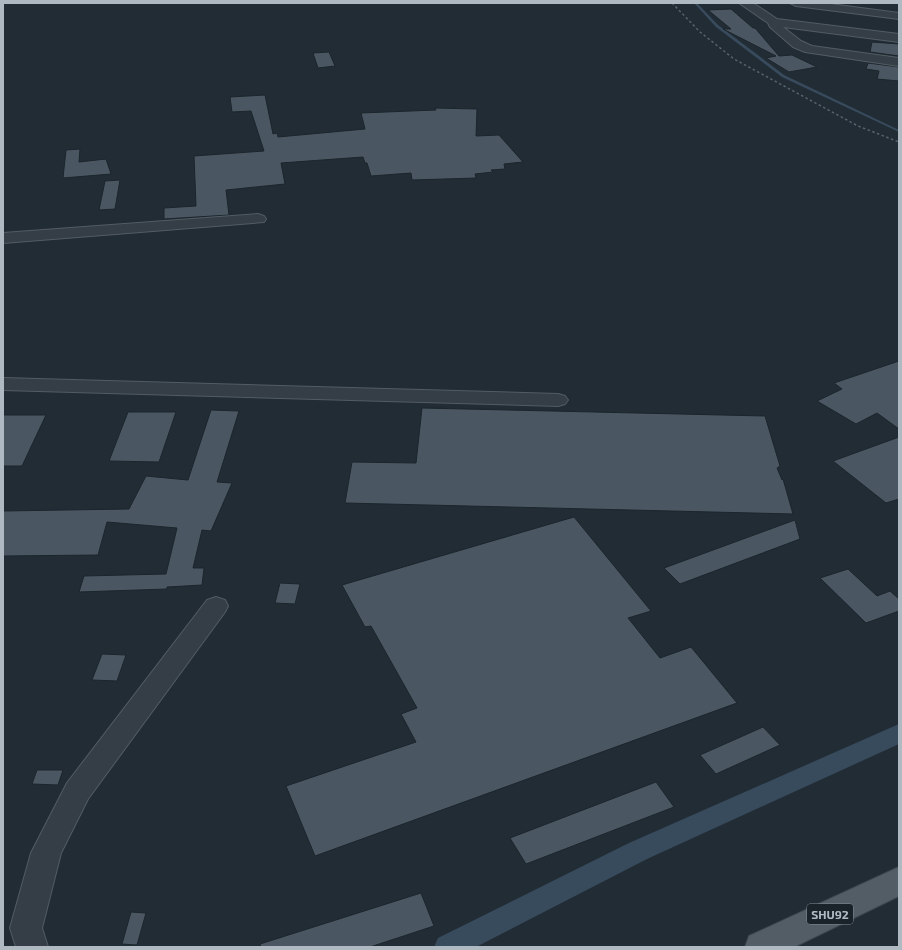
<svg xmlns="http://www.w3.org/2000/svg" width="902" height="950" viewBox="0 0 902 950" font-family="'Exo 2',sans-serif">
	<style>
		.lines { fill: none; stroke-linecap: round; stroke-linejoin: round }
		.stream { fill: #384b5d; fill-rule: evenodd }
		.canal { fill: #384b5d; fill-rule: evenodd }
		.building { fill: #4a5661; stroke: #1c252c }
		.minor-casing { stroke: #525c63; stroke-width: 2 }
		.major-casing { stroke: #3e474f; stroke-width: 2 }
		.minor { fill: #353e46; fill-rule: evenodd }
		.major { fill: #535d66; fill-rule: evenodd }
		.rail { stroke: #57626d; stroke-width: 1.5; stroke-dasharray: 2.5 2.5; stroke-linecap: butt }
		.labels { text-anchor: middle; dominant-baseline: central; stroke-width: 3.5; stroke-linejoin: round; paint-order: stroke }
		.shield { fill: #1a232a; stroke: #828c94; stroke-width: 1 }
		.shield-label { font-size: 12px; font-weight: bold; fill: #afb9c2 }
	</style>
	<rect width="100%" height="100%" fill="#222c35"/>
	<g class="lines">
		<polygon class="stream" points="694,3 697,3 718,25 784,75 899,130 899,132 782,77 716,27"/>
		<polygon class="canal" points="899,724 899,744 647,859 476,947 434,947 438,938 629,843"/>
	</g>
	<g class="building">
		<polygon points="731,9 753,28 755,28 779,56 792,55 817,67 789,72 766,58 776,56 723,29 731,29 708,10"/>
		<polygon points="872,42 899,44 899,56 870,52"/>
		<polygon points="329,52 335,66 318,68 313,53"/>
		<polygon points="868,63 899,67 899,81 877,79 879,71 866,69"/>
		<polygon points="265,95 273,134 277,133 278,137 365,129 361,113 436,110 435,108 477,109 476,136 499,135 523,162 504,164 505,169 491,170 493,172 475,174 476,178 412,180 411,173 371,176 367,163 365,163 363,157 281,163 285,184 226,190 229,215 164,219 164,208 196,206 194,156 264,151 251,111 232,112 230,97"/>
		<polygon points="80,149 79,162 106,159 111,174 63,178 66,150"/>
		<polygon points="120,180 115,209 99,210 105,181"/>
		<polygon points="899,361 899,429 877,413 856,424 817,401 842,389 834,383"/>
		<polygon points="422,408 765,416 780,466 777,468 782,480 783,479 793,514 345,503 352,462 416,463"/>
		<polygon points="211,410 239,411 217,482 232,483 211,531 202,530 193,568 204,568 202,585 167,587 167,589 79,592 84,576 166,574 177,528 107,522 98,555 3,556 3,511 129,509 146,476 188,480"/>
		<polygon points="128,412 176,412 159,462 109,461"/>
		<polygon points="3,415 46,415 22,466 3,466"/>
		<polygon points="899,437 899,499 886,503 833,461"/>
		<polygon points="574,517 651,611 628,618 660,658 691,647 737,703 315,856 286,786 416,742 401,714 417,708 371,626 365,627 342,585"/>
		<polygon points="795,520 800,539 680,584 664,568"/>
		<polygon points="848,569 877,596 890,591 899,599 899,611 866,623 820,578"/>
		<polygon points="280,583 300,584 295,604 275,603"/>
		<polygon points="102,654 126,655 117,681 92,680"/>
		<polygon points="763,727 780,745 716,774 700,755"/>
		<polygon points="37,770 63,770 58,785 32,784"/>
		<polygon points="656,782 674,807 526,864 510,838"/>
		<polygon points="421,893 434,926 370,947 261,947 260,944"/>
		<polygon points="131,912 146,913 137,945 122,944"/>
	</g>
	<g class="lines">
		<defs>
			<g id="minor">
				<polygon points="739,3 753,3 777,19 899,34 899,42 783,27 801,41 812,46 899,58 899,66 805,52 793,47 770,27 768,23"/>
				<polygon points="790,3 823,3 899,13 899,19 796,6"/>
				<polygon points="258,214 264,216 266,219 264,222 3,243 3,233"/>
				<polygon points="3,378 558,394 565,396 568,400 565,404 558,406 3,390"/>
				<polygon points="216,597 225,600 228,606 225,612 88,799 61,853 42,928 48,947 16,947 10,928 31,853 67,783 207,600"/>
			</g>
			<polygon id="major" points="899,867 899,896 794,947 745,947 749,936"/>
		</defs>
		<use href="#minor" class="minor-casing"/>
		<use href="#major" class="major-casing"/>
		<use href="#minor" class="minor"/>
		<use href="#major" class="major"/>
		<polyline class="rail" points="672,3 700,32 734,59 858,126 899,142"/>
	</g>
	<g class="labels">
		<rect class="shield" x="807" y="904" width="46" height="20" rx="3"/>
		<g class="shield-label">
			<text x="830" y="914">SHU92</text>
		</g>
	</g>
	<rect width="902" height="950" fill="none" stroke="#afb9c2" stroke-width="8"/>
</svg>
